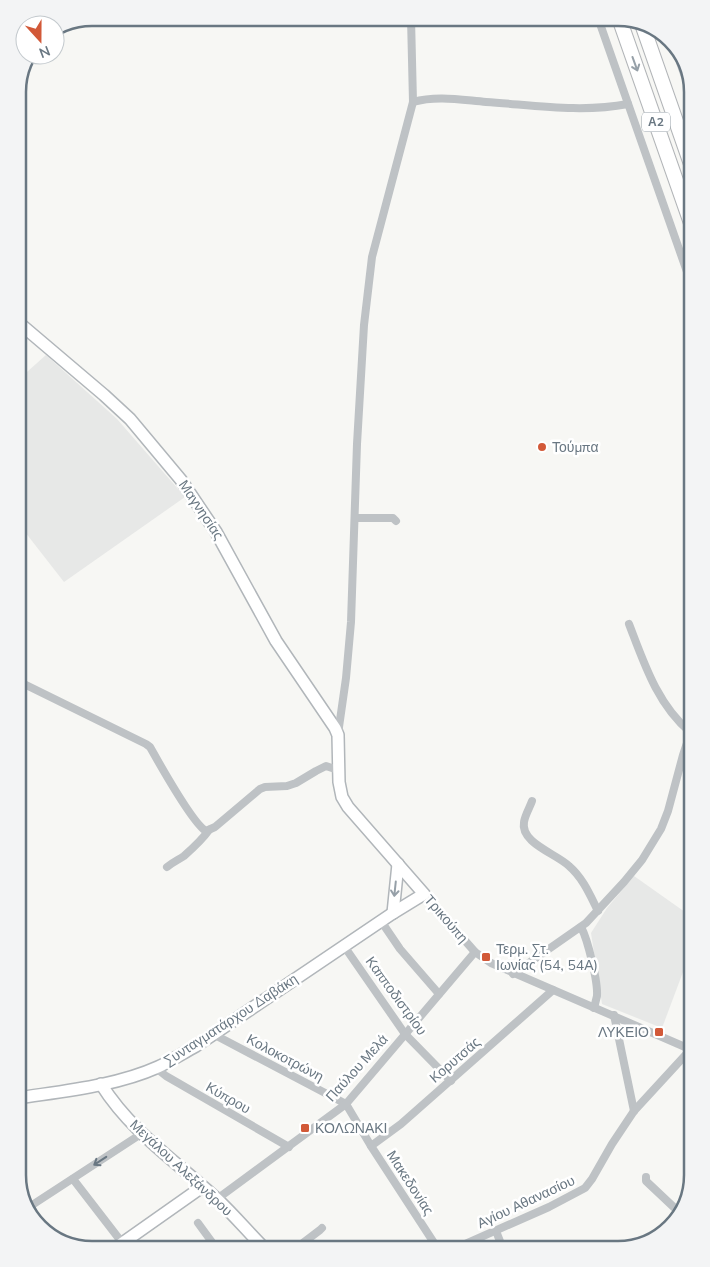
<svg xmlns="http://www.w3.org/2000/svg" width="710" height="1267" viewBox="0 0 710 1267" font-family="'Nunito Sans',sans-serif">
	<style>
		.built { fill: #e7e8e7 }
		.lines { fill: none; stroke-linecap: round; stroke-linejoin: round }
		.secondary-casing { stroke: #b1b6ba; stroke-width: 14 }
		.highway-casing { stroke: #b2b5b8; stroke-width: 16 }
		.street { stroke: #bec2c5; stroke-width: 8 }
		.secondary { stroke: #fff; stroke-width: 11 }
		.highway { stroke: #fff; stroke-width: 14 }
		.oneway { stroke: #96a0a8 }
		.oneway2 { stroke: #697782 }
		.poi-dot { fill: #d25938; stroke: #fff; stroke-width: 2 }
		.labels { text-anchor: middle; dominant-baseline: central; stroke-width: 5; stroke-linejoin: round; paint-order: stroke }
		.shield { fill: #fff; stroke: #96a0a8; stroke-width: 1 }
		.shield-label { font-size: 12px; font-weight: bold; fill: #697782 }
		.poi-label { font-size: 14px; fill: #697782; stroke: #fff; text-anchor: start }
		.street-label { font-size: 14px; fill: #697782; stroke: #fff }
		.rim { fill: none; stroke: #697782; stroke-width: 2.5 }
	</style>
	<rect width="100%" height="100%" fill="#f7f7f4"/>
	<g class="built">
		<polygon points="46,355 117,419 185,497 64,582 18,523 18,380"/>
		<polygon points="634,876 692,917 692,948 662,1028 602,1004 591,933 607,908"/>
	</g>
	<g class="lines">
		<defs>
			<g id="secondary">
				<polyline points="393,913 398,864"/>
				<path d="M101,1084C131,1132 177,1162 217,1199C234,1215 249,1233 265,1249"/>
				<path d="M18,1098C63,1091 116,1086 158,1067C171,1061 183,1053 196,1046L393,913L424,894L348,807L342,797L339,782L338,735L335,728L276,641L216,532L181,480L130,419L104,395L18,322"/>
				<polyline points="114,1249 202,1187"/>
			</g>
			<g id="highway">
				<polyline points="619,18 692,226"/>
				<polyline points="642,24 692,167"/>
			</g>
		</defs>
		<use href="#secondary" class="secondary-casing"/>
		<use href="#highway" class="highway-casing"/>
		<g class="street">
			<polyline points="598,18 692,286"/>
			<polyline points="675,48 692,97"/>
			<path d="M413,102C437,95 462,100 486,102C533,105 581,113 628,104"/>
			<polyline points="355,518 393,518 396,521"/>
			<path d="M629,624C644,663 657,704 690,732"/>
			<path d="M18,682L24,684L146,744L150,747C159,763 193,824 206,831L215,827L260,789L265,787L287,786L296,783L316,771L326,766L338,770"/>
			<polyline points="338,734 346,678 351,622 357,444 364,325 372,257 413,102 411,18"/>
			<path d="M532,801C530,807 525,815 524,822C520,843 557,854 569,866C583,878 590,895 598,911"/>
			<path d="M167,867C173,862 178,860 184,856C193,848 202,840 209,830"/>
			<polyline points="424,894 475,952 491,963 692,1050"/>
			<polyline points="381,921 400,949 439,994"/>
			<path d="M581,927C588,940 598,982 597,996C596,1000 595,1004 594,1008"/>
			<polyline points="344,946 405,1034 451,1081"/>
			<polyline points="513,974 586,923 624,882 642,860 661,829 668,811 683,755 692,728"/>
			<polyline points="614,1015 634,1111"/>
			<polyline points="213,1034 346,1104 371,1146 438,1249"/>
			<polyline points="156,1068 166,1076 289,1147"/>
			<polyline points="371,1146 401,1124 553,990"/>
			<polyline points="646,1177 646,1181 681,1214"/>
			<polyline points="73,1179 127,1249"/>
			<polyline points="217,1199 346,1104 475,952"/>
			<polyline points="26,1209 141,1134"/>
			<polyline points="198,1223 217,1249"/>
			<polyline points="496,1231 503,1249"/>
			<polyline points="249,1249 258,1242"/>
			<polyline points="295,1249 320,1230 322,1228"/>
			<polyline points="429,1249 436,1246 445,1249"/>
			<polyline points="454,1249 549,1207 585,1188 592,1179 612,1144 634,1111 691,1049"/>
		</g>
		<use href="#secondary" class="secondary"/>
		<use href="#highway" class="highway"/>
	</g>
	<defs><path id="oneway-shaft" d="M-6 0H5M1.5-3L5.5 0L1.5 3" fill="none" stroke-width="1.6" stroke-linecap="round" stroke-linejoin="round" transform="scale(1.25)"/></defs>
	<g class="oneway">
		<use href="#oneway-shaft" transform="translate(635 64) rotate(70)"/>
		<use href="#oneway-shaft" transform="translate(395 889) rotate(96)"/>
	</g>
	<use class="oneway2" href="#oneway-shaft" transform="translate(100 1161) rotate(147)"/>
	<g class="poi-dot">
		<circle cx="542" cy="447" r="5"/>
		<rect x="481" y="952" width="10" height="10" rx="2.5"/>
		<rect x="654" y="1027" width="10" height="10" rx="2.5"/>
		<rect x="300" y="1123" width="10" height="10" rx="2.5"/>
	</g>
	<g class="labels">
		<rect class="shield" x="642" y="112.5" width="28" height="19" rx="4"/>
		<g class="shield-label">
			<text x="656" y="122">Α2</text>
		</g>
		<g class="poi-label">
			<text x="552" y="447">Τούμπα</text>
			<text x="496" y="949">Τερμ. Στ.<tspan x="496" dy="16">Ιωνίας (54, 54Α)</tspan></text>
			<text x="649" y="1032" text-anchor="end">ΛΥΚΕΙΟ</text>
			<text x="315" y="1128">ΚΟΛΩΝΑΚΙ</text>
		</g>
		<g class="street-label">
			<text transform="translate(201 510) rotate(56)">Μαγνησίας</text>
			<text transform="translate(446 919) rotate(49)">Τρικούπη</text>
			<text transform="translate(396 996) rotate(54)">Καπποδιστρίου</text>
			<text transform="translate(231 1020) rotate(-33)">Συνταγματάρχου Δαβάκη</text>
			<text transform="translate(285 1058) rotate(28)">Κολοκοτρώνη</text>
			<text transform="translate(455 1060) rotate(-41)">Κορυτσάς</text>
			<text transform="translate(357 1068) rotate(-48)">Παύλου Μελά</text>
			<text transform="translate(228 1098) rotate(30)">Κύπρου</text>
			<text transform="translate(181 1168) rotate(43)">Μεγάλου Αλεξάνδρου</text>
			<text transform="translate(410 1183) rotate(57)">Μακεδονίας</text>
			<text transform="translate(526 1202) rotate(-25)">Αγίου Αθανασίου</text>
		</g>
	</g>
	<path d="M0 0H710V1267H0ZM92 26H618A66 66 0 0 1 684 92V1175A66 66 0 0 1 618 1241H92A66 66 0 0 1 26 1175V92A66 66 0 0 1 92 26Z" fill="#f3f4f5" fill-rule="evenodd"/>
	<path class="rim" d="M92 26H618A66 66 0 0 1 684 92V1175A66 66 0 0 1 618 1241H92A66 66 0 0 1 26 1175V92A66 66 0 0 1 92 26Z"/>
	<g transform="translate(40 40) rotate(159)"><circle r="24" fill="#ffffff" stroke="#c3c9cd"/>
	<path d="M0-4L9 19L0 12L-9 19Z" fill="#d25938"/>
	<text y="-8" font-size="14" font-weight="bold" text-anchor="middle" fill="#697782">N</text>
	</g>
</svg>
